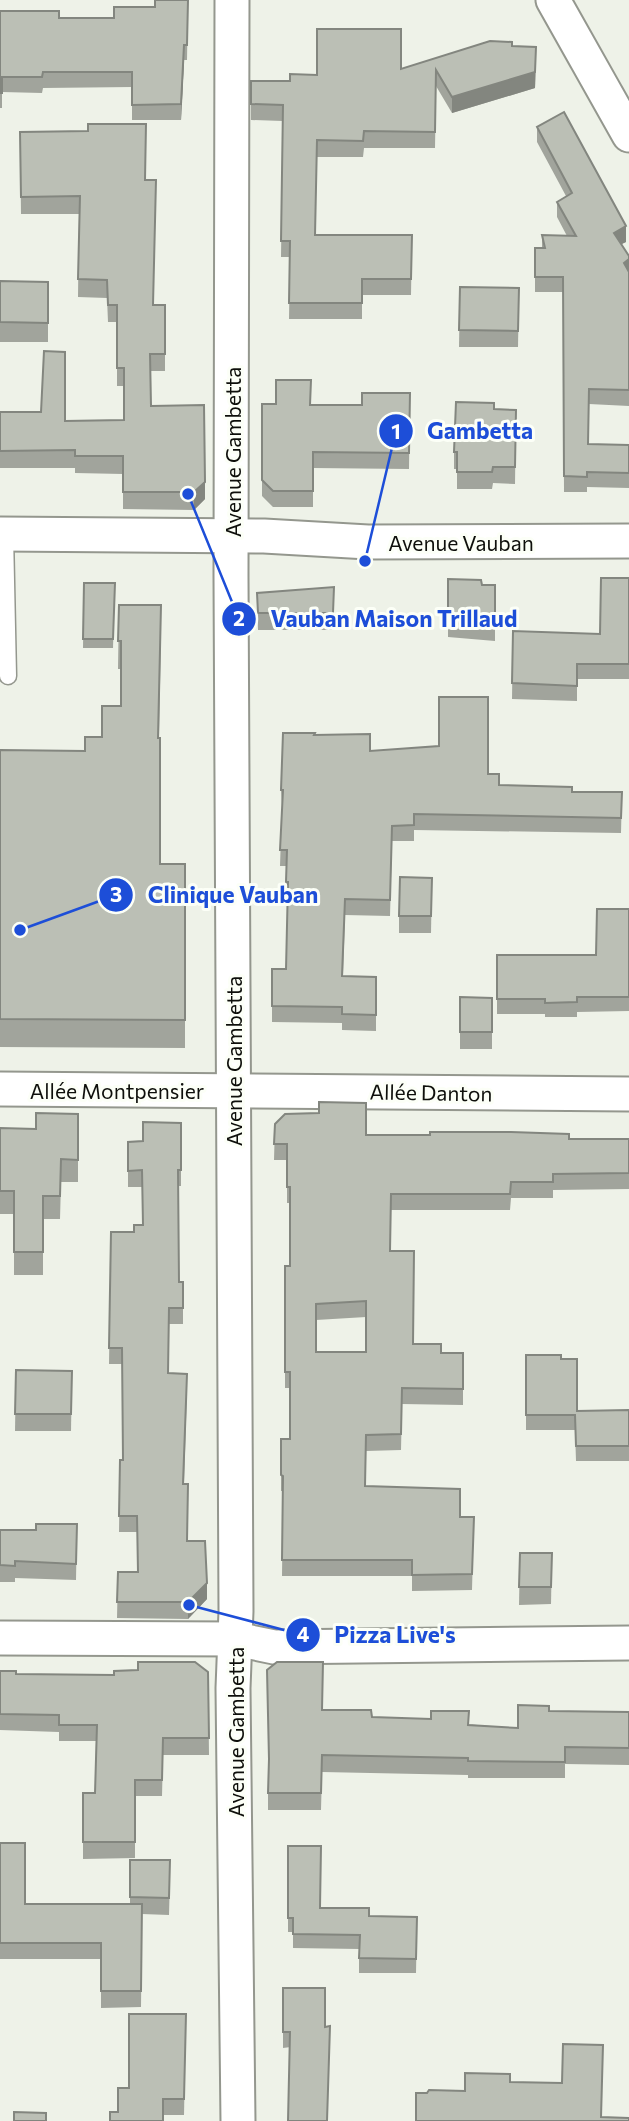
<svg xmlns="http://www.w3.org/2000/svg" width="629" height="2121" viewBox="0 0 629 2121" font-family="Commissioner,sans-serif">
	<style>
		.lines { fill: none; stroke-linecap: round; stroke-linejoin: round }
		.lane-casing { stroke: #94978e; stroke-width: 19 }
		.street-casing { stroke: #94978e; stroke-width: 37 }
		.lane { stroke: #fff; stroke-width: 16 }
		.street { stroke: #fff; stroke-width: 33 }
		.wall { fill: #a1a49c; fill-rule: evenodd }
		.shaded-wall { fill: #83867f }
		.building { fill: #bbbfb5; stroke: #83867f; stroke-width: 2; fill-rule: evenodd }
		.labels { text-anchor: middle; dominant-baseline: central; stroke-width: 6; stroke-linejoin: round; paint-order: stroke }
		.street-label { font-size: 21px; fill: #0e0f0b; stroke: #fcfff7 }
		.leader { fill: none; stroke: #1d4ed8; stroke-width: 2.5 }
		.callout-dot { fill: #1d4ed8; stroke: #fcfff7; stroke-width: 2.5 }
		.mark-label { font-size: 21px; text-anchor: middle; font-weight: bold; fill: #fff }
		.callout-label { font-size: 23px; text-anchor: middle; font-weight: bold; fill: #1d4ed8; stroke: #fcfff7; stroke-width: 6; stroke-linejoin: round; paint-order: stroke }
	</style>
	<rect width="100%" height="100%" fill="#eef2e8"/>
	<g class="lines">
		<defs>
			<polyline id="lane" points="5,534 8,676"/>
			<g id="street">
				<polyline points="232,0 231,576 236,1611 233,1688 238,2121"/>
				<polyline points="553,0 629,135"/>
				<polyline points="0,534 264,536 368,542 629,541"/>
				<polyline points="0,1089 629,1094"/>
				<polyline points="0,1638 236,1639 274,1647 629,1643"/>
			</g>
		</defs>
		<use href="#lane" class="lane-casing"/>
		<use href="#street" class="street-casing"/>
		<use href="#lane" class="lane"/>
		<use href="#street" class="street"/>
	</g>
	<g class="wall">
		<polygon points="188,0 187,60 184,60 181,120 132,120 132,87 43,88 42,93 2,92 2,108 0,108 0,11 59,18 114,18 155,7"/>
		<polygon points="512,46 536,64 535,88 452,113 436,86 435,148 364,148 363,157 317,157 315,235 412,235 411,295 362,295 362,319 289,319 290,257 281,257 283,121 251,120 251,81 290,81 317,75 401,69"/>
		<polygon points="537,127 626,242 621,244 629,256 629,406 589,404 588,444 629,445 629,488 587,487 587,492 564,492 563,292 535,292 535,248 542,248 542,235 567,236 557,217 557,202 566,196 537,142"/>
		<polygon points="20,132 145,180 154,305 165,305 165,371 150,371 151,406 205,499 194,510 123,509 123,474 75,473 75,468 0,468 0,412 65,421 124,420 124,386 117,386 117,322 108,322 107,298 78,297 79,214 21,214"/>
		<polygon points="0,281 48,282 48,342 0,342"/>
		<polygon points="460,287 519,288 518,347 459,347"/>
		<polygon points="410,393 409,469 313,468 313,507 273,507 262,496 262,404 362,405"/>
		<polygon points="494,409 516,410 515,484 493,483 492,489 457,489 457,469 454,469 454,452"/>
		<polygon points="629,578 629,679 577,679 577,701 512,699 513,631 600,634"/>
		<polygon points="448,579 482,585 495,585 495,641 448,637"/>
		<polygon points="84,583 115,583 113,648 83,648"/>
		<polygon points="334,587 333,630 258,630 257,593"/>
		<polygon points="119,605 161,633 159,738 160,864 185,864 185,1048 0,1047 0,750 85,751 102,737 121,706 121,669 118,669"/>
		<polygon points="314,735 370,751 488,774 499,785 572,792 622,792 621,833 414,830 414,841 392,841 390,916 345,915 343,976 376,977 376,1031 342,1030 342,1023 272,1022 272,969 286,969 288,898 286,898 286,866 280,866 282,806 281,790"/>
		<polygon points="432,878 431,933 399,933 399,916"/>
		<polygon points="629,909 629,1011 577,1012 577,1017 545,1017 545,1014 497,1014 497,955 596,955"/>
		<polygon points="492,998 492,1049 460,1049 460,1032"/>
		<polygon points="78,1114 78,1182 61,1182 60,1219 43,1219 43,1275 14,1275 14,1214 0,1214 0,1128 36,1129"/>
		<polygon points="181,1123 181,1186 178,1186 179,1282 183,1282 183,1324 169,1324 169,1373 187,1390 184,1484 187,1541 207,1599 188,1619 117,1618 118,1572 138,1572 137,1532 119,1532 120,1460 122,1460 122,1364 109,1364 111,1232 134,1232 142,1225 142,1187 128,1187 128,1142 143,1141"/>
		<path d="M275,1124L366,1135L569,1139H629V1189L553,1190V1198H511L510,1210H391L390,1251L413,1344L441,1353H463V1405L402,1404L401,1450L366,1451V1486L460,1517H474L472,1590L412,1591V1576H282L283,1491H281V1439H290V1388H285V1266H290V1203H287V1160H274ZM366,1317V1352H316V1320Z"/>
		<polygon points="526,1355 561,1359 577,1411 629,1410 629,1461 576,1461 575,1430 526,1430"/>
		<polygon points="16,1370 72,1371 71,1431 15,1431"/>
		<polygon points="77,1524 76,1580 15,1578 15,1582 0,1582 0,1530 36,1530"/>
		<polygon points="520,1553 552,1553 551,1604 519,1605"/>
		<polygon points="0,1671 16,1674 114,1675 208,1672 209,1755 163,1755 162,1796 135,1796 135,1858 83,1859 83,1793 95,1793 96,1741 59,1741 59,1732 0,1730"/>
		<polygon points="322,1710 372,1717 518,1728 549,1711 629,1712 629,1765 565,1764 565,1778 468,1778 468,1775 322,1772 321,1810 268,1810 268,1793"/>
		<polygon points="0,1843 25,1904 130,1904 130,1897 170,1877 169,1915 142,1914 141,2007 101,2008 101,1959 0,1959"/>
		<polygon points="288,1846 320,1908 369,1916 417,1917 416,1973 359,1973 359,1949 293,1948 293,1932 288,1932"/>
		<polygon points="283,1988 325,2027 330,2042 283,2048"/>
		<polygon points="186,2014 184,2115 163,2115 118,2112 129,2088"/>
	</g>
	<g class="shaded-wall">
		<polygon points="184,45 184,60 181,120 181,104"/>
		<polygon points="536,47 535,88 452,113 452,97"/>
		<polygon points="626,226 626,242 614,248 614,233"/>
		<polygon points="629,259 629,274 624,263"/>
		<polygon points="205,482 205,499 194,510 194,492"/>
		<polygon points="207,1583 207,1599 188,1619 188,1602"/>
	</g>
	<g class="building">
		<polygon points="155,0 188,0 187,45 184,45 181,104 132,105 132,72 43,72 42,77 2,77 2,93 0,93 0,11 59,11 59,18 114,18 114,7 155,7"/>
		<polygon points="317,29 401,29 401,69 490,41 512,42 512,46 536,47 535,72 452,97 436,70 435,132 364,131 363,141 317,140 315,235 412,235 411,279 362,279 362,303 289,303 290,241 281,241 283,105 251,104 251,81 290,81 290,74 317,75"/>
		<polygon points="564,112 626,226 614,233 629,256 629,259 624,263 629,272 629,390 589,389 588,444 629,445 629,473 587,472 587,477 564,476 563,277 535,277 535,248 545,248 542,235 576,236 557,202 572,193 537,127"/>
		<polygon points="88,124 146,124 145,180 156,180 153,305 165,305 165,354 150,354 151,406 204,405 205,482 194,492 123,492 123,456 75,456 75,450 0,451 0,412 41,412 44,351 65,352 65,421 124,420 124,368 117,368 117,305 108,305 107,280 78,279 80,196 21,197 20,132 88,131"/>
		<polygon points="0,281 48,282 48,323 0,322"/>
		<polygon points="460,287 519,288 518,331 459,330"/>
		<polygon points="276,380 311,380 310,405 362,405 362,393 410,393 409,453 313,452 313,491 273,491 262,480 262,404 276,404"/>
		<polygon points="456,402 494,403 494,409 516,410 515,467 493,467 492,472 457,472 457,452 454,452"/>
		<polygon points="601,578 629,578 629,664 577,664 577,686 512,683 513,631 600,634"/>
		<polygon points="448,579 481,580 482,585 495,585 495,626 448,623"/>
		<polygon points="84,583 115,583 113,639 83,639"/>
		<polygon points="334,587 333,613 258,613 257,593"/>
		<polygon points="119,605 161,605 158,738 160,738 160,864 185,864 185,1020 0,1019 0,750 85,751 85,737 102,737 102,706 121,706 121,641 118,641"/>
		<polygon points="439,697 488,697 488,774 499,774 499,785 572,787 572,792 622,792 621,818 414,814 414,825 392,826 390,900 345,899 342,976 376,977 376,1015 342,1014 342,1007 272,1006 272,969 286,969 288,882 286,882 287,850 280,850 283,790 281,790 283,733 315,733 314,735 370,734 370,751 439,746"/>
		<polygon points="400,877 432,878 431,916 399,916"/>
		<polygon points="597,909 629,909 629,997 577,997 577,1002 545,1003 545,999 497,999 497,955 596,955"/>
		<polygon points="460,997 492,998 492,1032 460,1032"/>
		<path d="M319,1102L366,1103V1135H430V1132H511L569,1134V1139H629V1173L553,1174V1182H511L510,1194H391L390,1251H414L413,1344H441V1353H463V1389L402,1388L401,1434L366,1435L365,1486L460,1489V1517H474L472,1574L412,1575V1560H282L283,1476L281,1475V1439H290V1372H285V1266H290V1187H287V1144H274L275,1124L285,1114L319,1113ZM366,1301V1352H316V1304Z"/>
		<polygon points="36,1113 78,1114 78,1160 61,1159 60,1196 43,1196 43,1252 14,1252 14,1191 0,1191 0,1128 36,1129"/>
		<polygon points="143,1122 181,1123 181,1170 178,1170 179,1282 183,1282 183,1308 169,1308 168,1373 187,1374 183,1484 188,1484 187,1541 205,1541 207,1583 188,1602 117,1602 118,1572 138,1572 137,1516 119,1516 120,1460 123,1460 122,1348 109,1348 111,1232 134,1232 134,1225 143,1225 142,1170 128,1171 128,1142 143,1141"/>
		<polygon points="526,1355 561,1355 561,1359 577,1359 577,1411 629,1410 629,1446 576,1446 575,1415 526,1415"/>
		<polygon points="16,1370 72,1371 71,1414 15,1414"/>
		<polygon points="36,1524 77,1524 76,1564 15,1561 15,1566 0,1565 0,1530 36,1530"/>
		<polygon points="520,1553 552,1553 551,1587 519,1587"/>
		<polygon points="138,1662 195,1662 208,1672 209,1738 163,1738 162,1780 135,1780 135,1842 83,1842 83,1793 95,1793 97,1725 59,1725 59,1715 0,1714 0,1671 16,1671 16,1674 114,1675 114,1671 138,1670"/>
		<polygon points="277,1662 323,1662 322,1710 371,1710 372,1717 431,1719 431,1711 469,1711 468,1725 518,1728 518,1705 549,1706 549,1711 629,1712 629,1748 565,1747 565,1762 468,1761 468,1758 322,1755 321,1793 268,1793 269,1759 267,1670"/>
		<polygon points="0,1843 25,1843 25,1904 142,1904 141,1991 101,1991 101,1943 0,1943"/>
		<polygon points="288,1846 321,1846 320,1908 369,1908 369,1916 417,1917 416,1959 359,1958 360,1935 293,1934 293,1918 288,1918"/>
		<polygon points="130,1860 170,1860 169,1898 130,1897"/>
		<polygon points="283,1988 325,1988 325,2027 330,2026 327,2121 288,2121 290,2032 283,2032"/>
		<polygon points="129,2014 186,2014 184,2099 163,2099 163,2121 110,2121 110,2112 118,2112 118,2088 129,2088"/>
		<polygon points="563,2044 603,2045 601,2117 629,2118 629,2121 416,2121 416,2093 427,2093 429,2090 465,2091 465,2073 510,2074 510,2082 562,2083"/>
		<polygon points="14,2112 46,2113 46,2121 14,2121"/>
	</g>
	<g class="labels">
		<g class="street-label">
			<text transform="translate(232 452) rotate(-90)">Avenue Gambetta</text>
			<text x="461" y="542">Avenue Vauban</text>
			<text transform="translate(233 1061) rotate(-90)">Avenue Gambetta</text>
			<text x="117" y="1090">Allée Montpensier</text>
			<text transform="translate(431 1092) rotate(1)">Allée Danton</text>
			<text transform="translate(235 1732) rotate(-90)">Avenue Gambetta</text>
		</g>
	</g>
	<path class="leader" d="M365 561L396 431M188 494L239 619M20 930L116 895M189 1605L303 1635"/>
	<g class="callout-dot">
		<circle cx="365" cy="561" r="7"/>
		<circle cx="188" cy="494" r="7"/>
		<circle cx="20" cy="930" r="7"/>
		<circle cx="189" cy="1605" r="7"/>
		<circle cx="396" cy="431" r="18"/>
		<circle cx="239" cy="619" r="18"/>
		<circle cx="116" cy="895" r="18"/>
		<circle cx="303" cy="1635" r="18"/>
	</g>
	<g class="mark-label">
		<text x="396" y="439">1</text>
		<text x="239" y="626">2</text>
		<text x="116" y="902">3</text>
		<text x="303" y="1642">4</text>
	</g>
	<g class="callout-label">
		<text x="480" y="439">Gambetta</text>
		<text x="394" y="627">Vauban Maison Trillaud</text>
		<text x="233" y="903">Clinique Vauban</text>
		<text x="395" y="1643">Pizza Live's</text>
	</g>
</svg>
